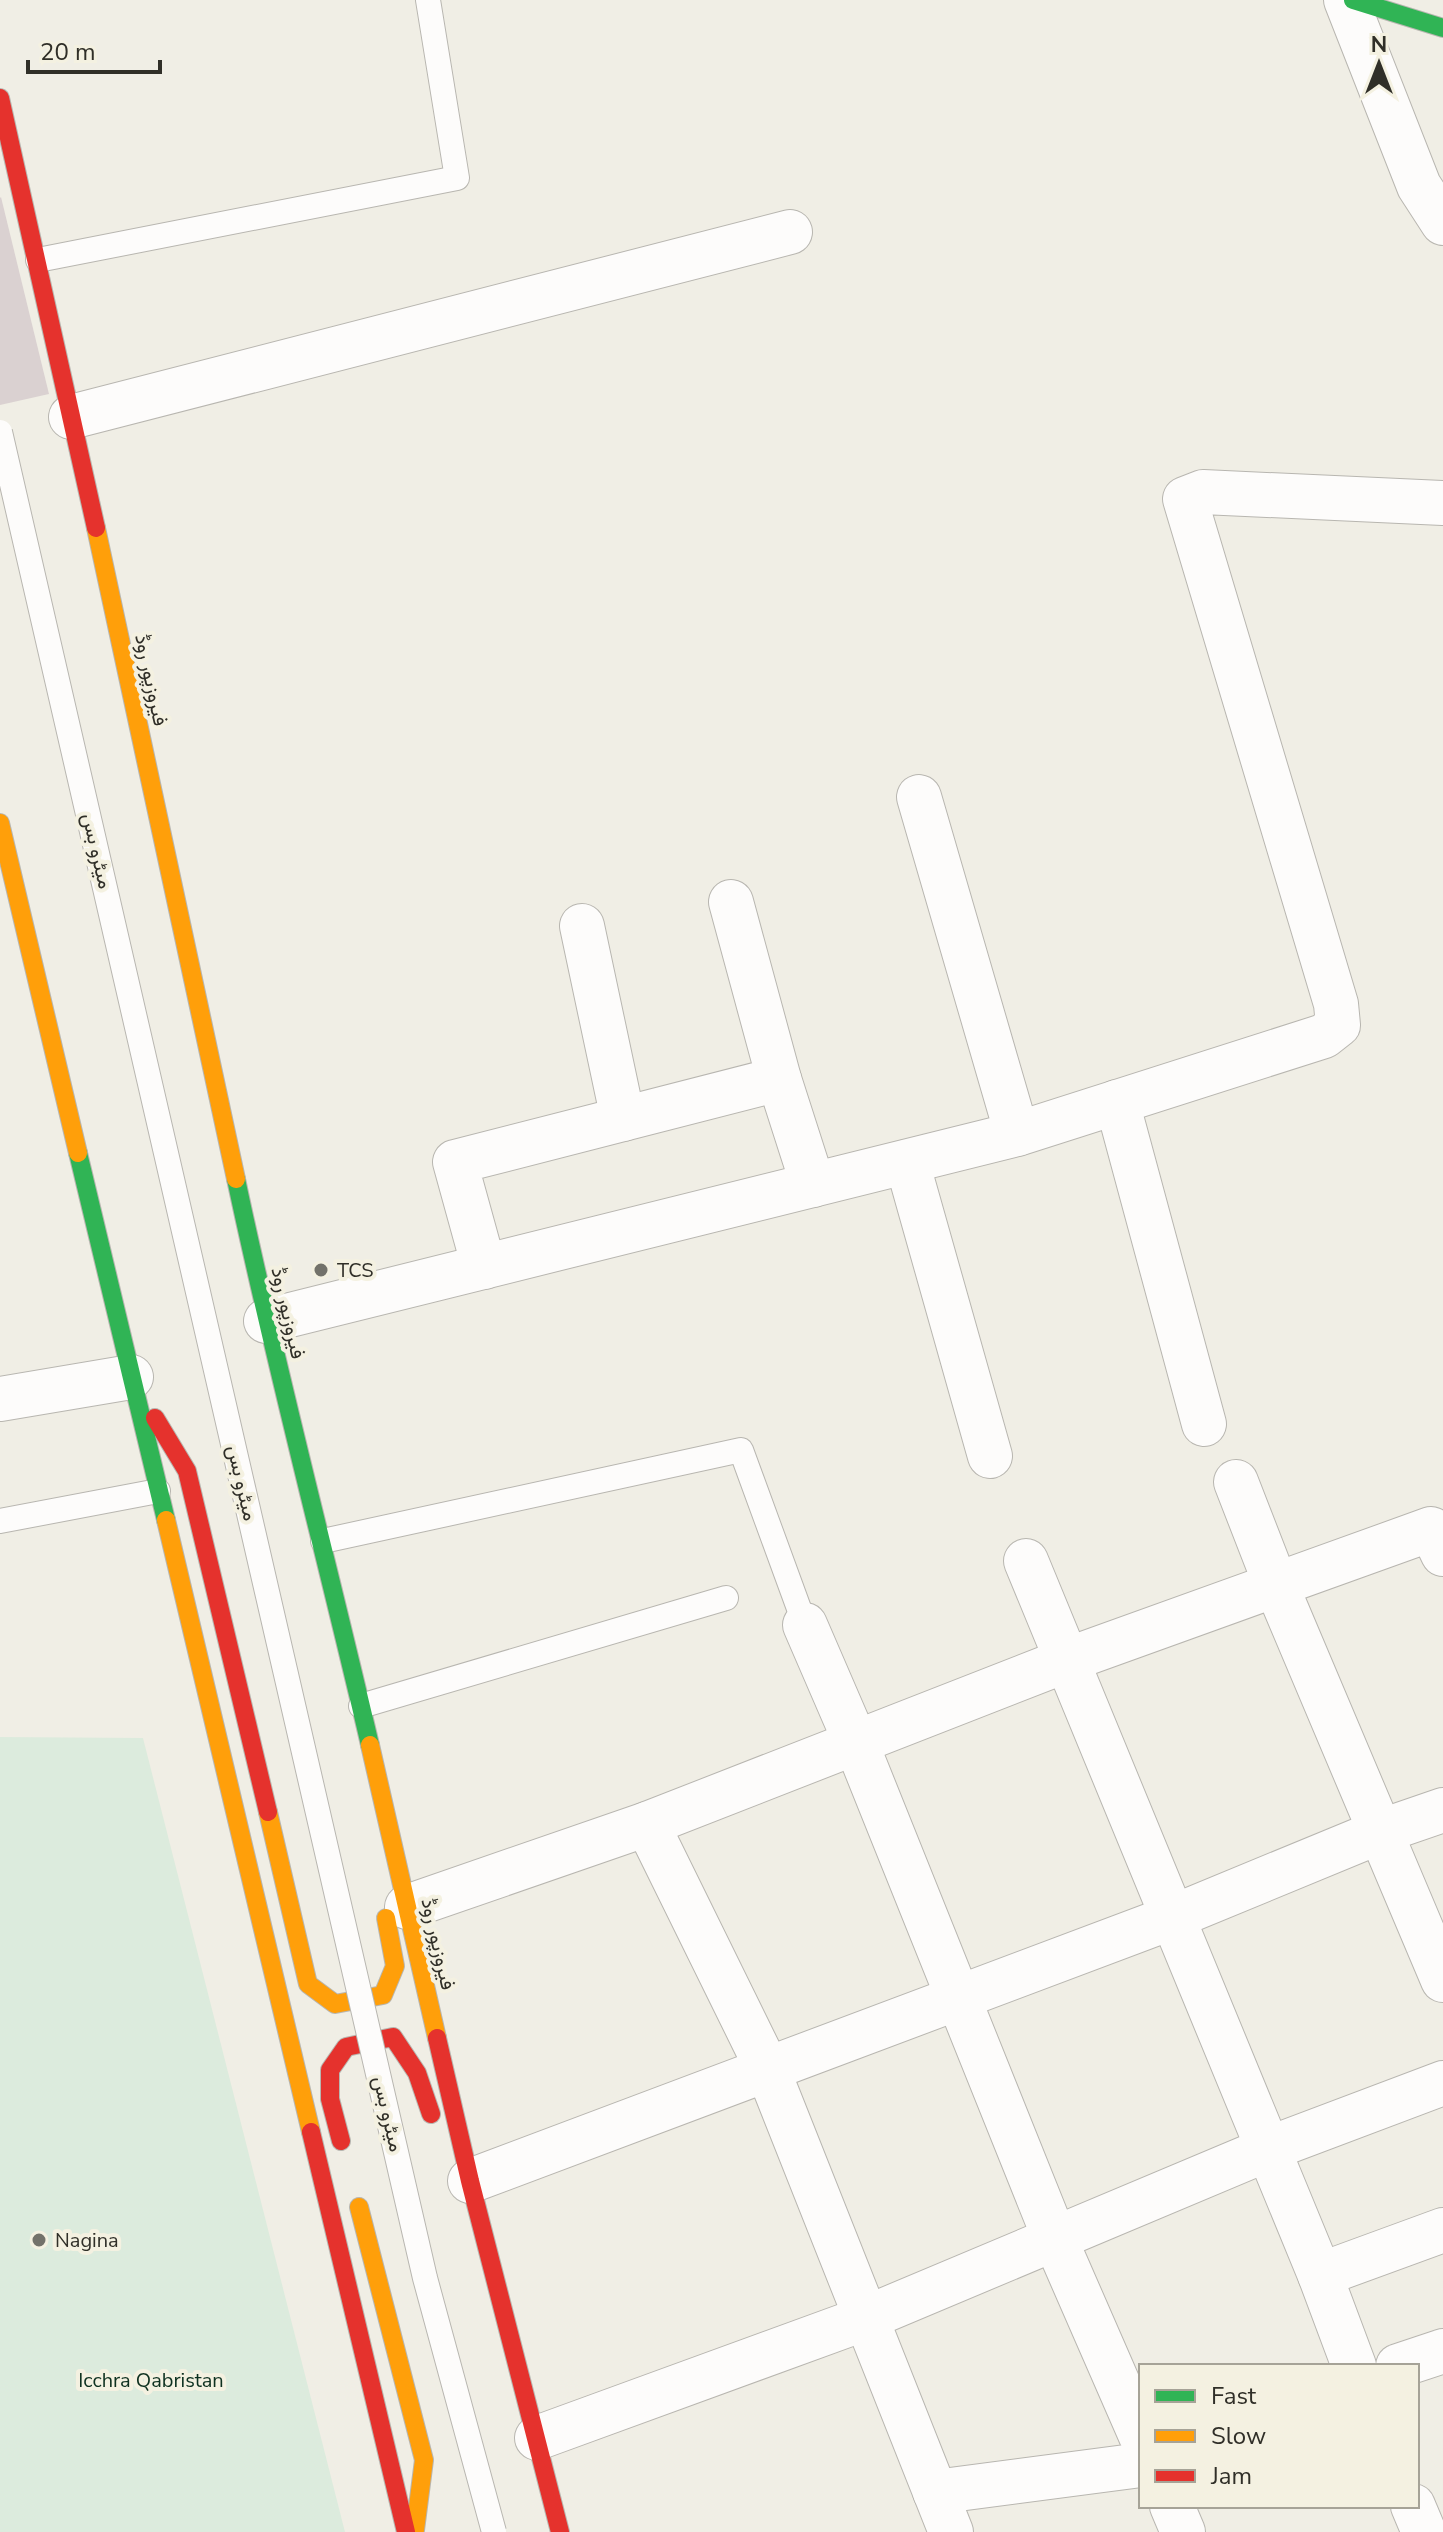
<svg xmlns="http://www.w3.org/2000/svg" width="1443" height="2532" viewBox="0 0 1443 2532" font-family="'Nunito Sans',Vazirmatn,sans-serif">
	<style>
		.green { fill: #dcebdd }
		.building { fill: #dad1d1 }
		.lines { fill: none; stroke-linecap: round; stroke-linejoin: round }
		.lane-casing { stroke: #b8b6b0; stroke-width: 26 }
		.street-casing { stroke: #b8b6b0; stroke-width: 46 }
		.fast-casing { stroke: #b8b6b0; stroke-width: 20 }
		.slow-casing { stroke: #b8b6b0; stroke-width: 20 }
		.jam-casing { stroke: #b8b6b0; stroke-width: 20 }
		.lane { stroke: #fdfcfb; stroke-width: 24 }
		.street { stroke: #fdfcfb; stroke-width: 44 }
		.fast { stroke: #30b455; stroke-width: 18 }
		.slow { stroke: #ff9f0a; stroke-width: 18 }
		.jam { stroke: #e5322d; stroke-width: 18 }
		.lane-bridge-casing { stroke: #b8b6b0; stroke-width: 26; stroke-linecap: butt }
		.lane-bridge { stroke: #fdfcfb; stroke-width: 24 }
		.poi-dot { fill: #73726a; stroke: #f4f1e1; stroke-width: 3 }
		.labels { text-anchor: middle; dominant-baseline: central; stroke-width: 8; stroke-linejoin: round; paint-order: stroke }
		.street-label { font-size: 20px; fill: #302f28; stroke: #f4f1e1 }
		.poi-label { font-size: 20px; fill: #302f28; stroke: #f4f1e1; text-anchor: start }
		.park-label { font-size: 20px; fill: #0e3120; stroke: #f4f1e1 }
	</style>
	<rect width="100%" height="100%" fill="#f0eee5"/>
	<polygon class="green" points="0,1737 143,1738 345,2532 0,2532"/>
	<polygon class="building" points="1,197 49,394 0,405 0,198"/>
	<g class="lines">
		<defs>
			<g id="lane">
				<polyline points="38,260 457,178 428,0"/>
				<polyline points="0,1521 158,1491"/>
				<polyline points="323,1541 741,1450 805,1625"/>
				<polyline points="361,1706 726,1598"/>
			</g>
			<g id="street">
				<polyline points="1346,0 1419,186 1443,223"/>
				<polyline points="71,417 790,232"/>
				<polyline points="919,797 1017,1134"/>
				<polyline points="731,902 779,1079 813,1185"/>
				<polyline points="1117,1102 1204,1424"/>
				<polyline points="623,1119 779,1079"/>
				<polyline points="907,1162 990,1456"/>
				<polyline points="484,1267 455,1162 623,1119 582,926"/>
				<polyline points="266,1321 1017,1134 1324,1036 1338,1025 1336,1004 1185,499 1203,492 1443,503"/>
				<polyline points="0,1399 131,1377"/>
				<polyline points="1236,1482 1276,1585 1443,1980"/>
				<polyline points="1026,1561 1320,2275 1354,2366"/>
				<polyline points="805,1625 856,1743 1055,2239 1141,2436"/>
				<polyline points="647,1824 767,2068 951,2532"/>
				<polyline points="407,1907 647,1824 1067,1660 1431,1529 1443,1554"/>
				<polyline points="470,2181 1173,1917 1379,1832 1443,1810"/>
				<polyline points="1320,2275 1443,2230"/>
				<polyline points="1398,2366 1443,2351"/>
				<polyline points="537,2438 866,2318 1268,2149 1443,2083"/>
				<polyline points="935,2492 1141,2465"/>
				<polyline points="1172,2506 1183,2532"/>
				<polyline points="1413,2506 1424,2532"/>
			</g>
			<g id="fast">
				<polyline points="1353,0 1443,28"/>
				<polyline points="78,1153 166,1520"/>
				<path d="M236,1179C276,1369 326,1556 370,1745"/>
			</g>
			<g id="slow">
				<polyline points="96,528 236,1179"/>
				<polyline points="0,823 78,1153"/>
				<polyline points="166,1520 311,2132"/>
				<polyline points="370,1745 437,2038"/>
				<polyline points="268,1812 308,1984 335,2004 383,1995 395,1966 386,1918"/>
				<polyline points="359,2207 424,2460 415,2530"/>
			</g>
			<g id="jam">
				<polyline points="0,98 96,528"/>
				<polyline points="155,1418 187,1471 268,1812"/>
				<polyline points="437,2038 470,2181 560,2532"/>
				<polyline points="311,2132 406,2532"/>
				<polyline points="341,2141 330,2099 330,2070 346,2047 393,2037 417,2073 431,2114"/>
			</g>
		</defs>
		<use href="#lane" class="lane-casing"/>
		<use href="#street" class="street-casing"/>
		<use href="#fast" class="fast-casing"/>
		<use href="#slow" class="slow-casing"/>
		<use href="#jam" class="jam-casing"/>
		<use href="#lane" class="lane"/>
		<use href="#street" class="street"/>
		<use href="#fast" class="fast"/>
		<use href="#slow" class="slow"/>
		<use href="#jam" class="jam"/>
		<defs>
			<polyline id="lane-bridge" points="0,432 425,2278 494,2532"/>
		</defs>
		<use href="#lane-bridge" class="lane-bridge-casing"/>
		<use href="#lane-bridge" class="lane-bridge"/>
	</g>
	<g class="poi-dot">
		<circle cx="321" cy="1270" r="8"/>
		<circle cx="39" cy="2240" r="8"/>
	</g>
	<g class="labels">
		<g class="street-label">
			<text transform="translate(151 680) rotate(78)">فیروزپور روڈ</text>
			<text transform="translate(97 851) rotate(77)">میٹرو بس</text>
			<text transform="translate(288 1313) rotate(77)">فیروزپور روڈ</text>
			<text transform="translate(242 1483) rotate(77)">میٹرو بس</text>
			<text transform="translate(438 1944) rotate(77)">فیروزپور روڈ</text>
			<text transform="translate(388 2114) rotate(77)">میٹرو بس</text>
		</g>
		<g class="poi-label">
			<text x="337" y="1270">TCS</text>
			<text x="55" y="2240">Nagina</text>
		</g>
		<g class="park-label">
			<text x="151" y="2380">Icchra Qabristan</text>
		</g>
	</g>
	<rect x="1139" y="2364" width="280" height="144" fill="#f4f1e1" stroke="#a6a397" stroke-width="2"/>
	<rect x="1155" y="2390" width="40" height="12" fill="#30b455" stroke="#a6a397" stroke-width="2"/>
	<text x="1211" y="2404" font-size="24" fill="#302f28">Fast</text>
	<rect x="1155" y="2430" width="40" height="12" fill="#ff9f0a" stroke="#a6a397" stroke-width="2"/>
	<text x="1211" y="2444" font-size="24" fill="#302f28">Slow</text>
	<rect x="1155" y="2470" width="40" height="12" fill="#e5322d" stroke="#a6a397" stroke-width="2"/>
	<text x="1211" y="2484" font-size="24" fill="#302f28">Jam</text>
	<g transform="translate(1379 64)" stroke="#f4f1e1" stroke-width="6" paint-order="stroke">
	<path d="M0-6L14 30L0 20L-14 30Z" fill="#302f28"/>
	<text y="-12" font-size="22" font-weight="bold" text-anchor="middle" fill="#302f28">N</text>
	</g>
	<path d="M28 60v12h132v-12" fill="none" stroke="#302f28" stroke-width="4"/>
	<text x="40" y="60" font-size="24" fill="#302f28" stroke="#f4f1e1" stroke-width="6" paint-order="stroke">20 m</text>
</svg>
